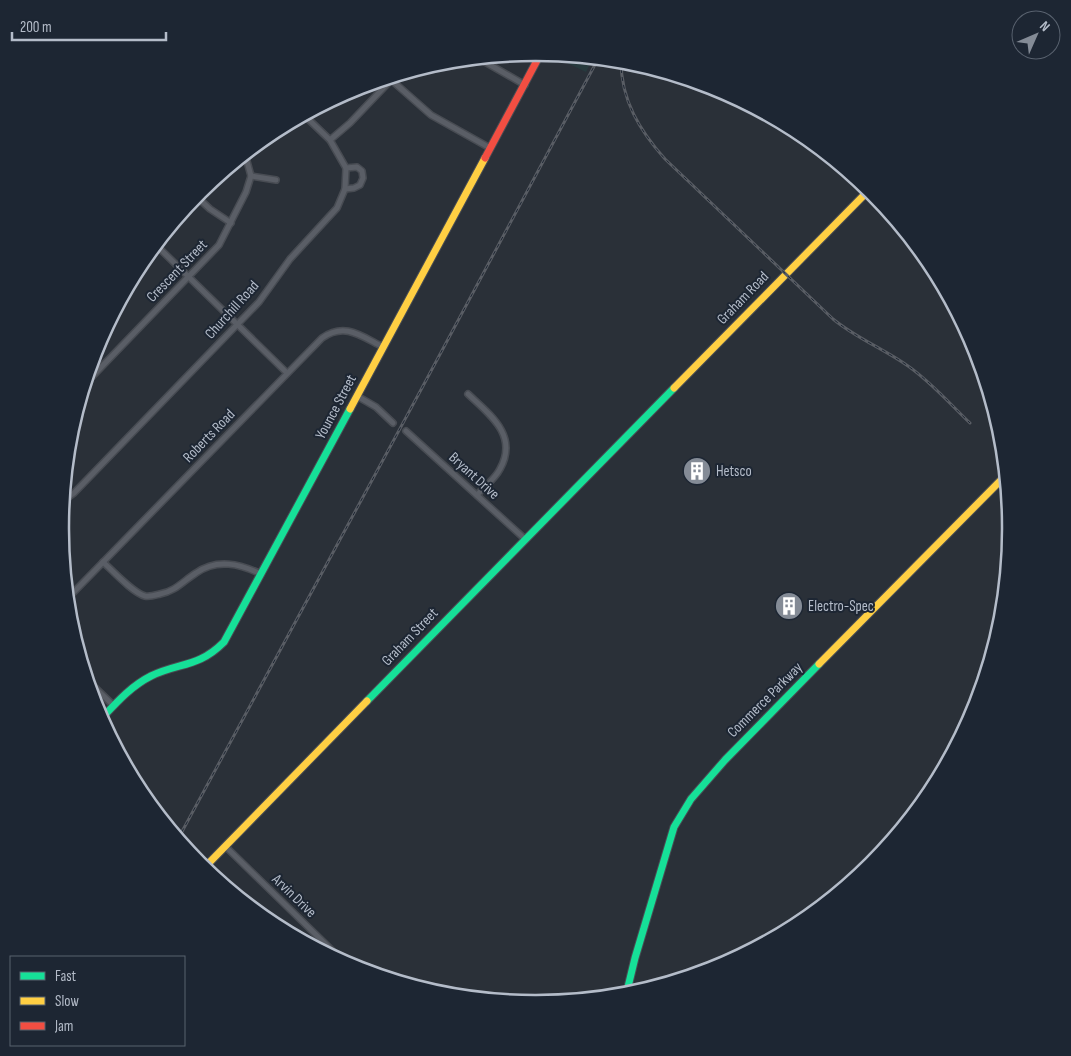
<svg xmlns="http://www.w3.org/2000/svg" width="1071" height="1056" viewBox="0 0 1071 1056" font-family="'Sofia Sans Condensed',sans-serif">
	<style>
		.green { fill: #273a3e }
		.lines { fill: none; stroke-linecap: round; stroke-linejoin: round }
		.street-casing { stroke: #484c53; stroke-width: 8 }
		.fast-casing { stroke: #484c53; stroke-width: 9 }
		.slow-casing { stroke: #484c53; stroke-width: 9 }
		.jam-casing { stroke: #484c53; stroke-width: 9 }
		.street { stroke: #5a5e66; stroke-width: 5 }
		.fast { stroke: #16e098; stroke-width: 7 }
		.slow { stroke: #ffcf43; stroke-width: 7 }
		.jam { stroke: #f24e42; stroke-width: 7 }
		.rail-casing { stroke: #595d64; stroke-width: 3 }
		.rail { stroke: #1d2633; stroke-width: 1; stroke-dasharray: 4; stroke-linecap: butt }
		.labels { text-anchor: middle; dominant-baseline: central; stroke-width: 4; stroke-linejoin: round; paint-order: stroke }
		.street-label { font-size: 15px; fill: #b4bcc9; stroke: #1d2633 }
		.poi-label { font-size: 15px; fill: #b4bcc9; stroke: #1d2633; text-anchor: start }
		.rim { fill: none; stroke: #b4bcc9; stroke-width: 2.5 }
	</style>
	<rect width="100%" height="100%" fill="#2a3038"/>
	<polygon class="green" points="548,54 593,58 586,72"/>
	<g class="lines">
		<defs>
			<g id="street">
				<polyline points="478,58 525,85"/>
				<polyline points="389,78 431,115 490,148"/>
				<polyline points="330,140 350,123 391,80"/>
				<polyline points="251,176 276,180"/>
				<polyline points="345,189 354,188 360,185 363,178 362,171 357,167 346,168"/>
				<polyline points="196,196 210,209 231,223"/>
				<polyline points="156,245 287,373"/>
				<polyline points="84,385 219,245 246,192 251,176 245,154"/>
				<path d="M468,394C489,414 519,435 500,469C495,479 484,487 477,495"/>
				<polyline points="357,396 376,407 393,423"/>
				<polyline points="406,431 525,539"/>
				<polyline points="63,501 74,493 259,302 290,259 337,208 345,189 346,168 330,140 304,115"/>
				<path d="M103,562C113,571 133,593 145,596C150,597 156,595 160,594C176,591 183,581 196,573C217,558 240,564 261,574"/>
				<path d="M67,599L322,338C345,322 361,336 383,347"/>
				<polyline points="87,680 113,705"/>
				<polyline points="225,846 345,963"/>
			</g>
			<g id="fast">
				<polyline points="367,701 674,388"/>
				<path d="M101,719C116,703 131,686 151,676C180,662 198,668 224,642L350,409"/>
				<polyline points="626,995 635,958 674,827 691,799 725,760 819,664"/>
			</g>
			<g id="slow">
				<polyline points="674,388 869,190"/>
				<polyline points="350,409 485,158"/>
				<polyline points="819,664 1006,475"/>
				<polyline points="204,868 367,701"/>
			</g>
			<polyline id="jam" points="485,158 541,53"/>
		</defs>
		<use href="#street" class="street-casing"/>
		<use href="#fast" class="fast-casing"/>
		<use href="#slow" class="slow-casing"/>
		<use href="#jam" class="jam-casing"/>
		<use href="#street" class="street"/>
		<use href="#fast" class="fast"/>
		<use href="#slow" class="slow"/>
		<use href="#jam" class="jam"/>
		<defs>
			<g id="rail">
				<path d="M621,61C621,100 640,131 665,159L833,319C856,338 884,349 908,366C931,382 950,404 970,423"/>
				<polyline points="178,839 423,386 598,59"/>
			</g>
		</defs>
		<use href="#rail" class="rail-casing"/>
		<use href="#rail" class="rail"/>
	</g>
	<defs>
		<symbol id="building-disc" viewBox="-11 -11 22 22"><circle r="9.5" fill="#848b96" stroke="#1d2633"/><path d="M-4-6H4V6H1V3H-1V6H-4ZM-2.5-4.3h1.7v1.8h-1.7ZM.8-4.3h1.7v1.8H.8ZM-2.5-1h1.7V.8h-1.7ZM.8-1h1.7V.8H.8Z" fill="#fff"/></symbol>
	</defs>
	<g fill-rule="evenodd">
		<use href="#building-disc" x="681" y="455" width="32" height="32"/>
		<use href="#building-disc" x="773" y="590" width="32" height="32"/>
	</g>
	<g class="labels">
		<g class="street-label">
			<text transform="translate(177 271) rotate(-46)">Crescent Street</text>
			<text transform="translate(743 298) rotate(-46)">Graham Road</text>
			<text transform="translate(232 310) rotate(-48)">Churchill Road</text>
			<text transform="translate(336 407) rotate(-62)">Younce Street</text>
			<text transform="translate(209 436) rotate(-46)">Roberts Road</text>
			<text transform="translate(474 476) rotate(42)">Bryant Drive</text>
			<text transform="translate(410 637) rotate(-46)">Graham Street</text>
			<text transform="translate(765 700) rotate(-45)">Commerce Parkway</text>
			<text transform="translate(294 896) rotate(44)">Arvin Drive</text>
		</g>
		<g class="poi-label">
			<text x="716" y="471">Hetsco</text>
			<text x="808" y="606">Electro-Spec</text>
		</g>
	</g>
	<path d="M0 0H1071V1056H0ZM535 61H536A466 466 0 0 1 1002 527V529A466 466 0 0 1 536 995H535A466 466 0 0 1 69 529V527A466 466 0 0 1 535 61Z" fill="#1d2633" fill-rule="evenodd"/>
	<path class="rim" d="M535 61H536A466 466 0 0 1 1002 527V529A466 466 0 0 1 536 995H535A466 466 0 0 1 69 529V527A466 466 0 0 1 535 61Z"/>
	<rect x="10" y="956" width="175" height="90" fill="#1d2633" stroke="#59626f"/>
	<rect x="20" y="972" width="25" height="8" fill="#16e098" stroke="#59626f"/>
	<text x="55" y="981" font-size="15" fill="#b4bcc9">Fast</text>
	<rect x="20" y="997" width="25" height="8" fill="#ffcf43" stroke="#59626f"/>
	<text x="55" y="1006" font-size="15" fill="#b4bcc9">Slow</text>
	<rect x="20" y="1022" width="25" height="8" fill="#f24e42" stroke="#59626f"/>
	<text x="55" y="1031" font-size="15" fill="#b4bcc9">Jam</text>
	<g transform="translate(1036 35) rotate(45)"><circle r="24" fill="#1d2633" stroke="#59626f"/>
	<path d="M0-4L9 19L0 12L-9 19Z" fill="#848b96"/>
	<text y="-8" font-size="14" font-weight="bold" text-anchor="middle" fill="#b4bcc9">N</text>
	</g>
	<path d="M12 32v8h154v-8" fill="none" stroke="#b4bcc9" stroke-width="2.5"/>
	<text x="20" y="32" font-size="15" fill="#b4bcc9" stroke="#1d2633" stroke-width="4" paint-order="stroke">200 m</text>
</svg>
